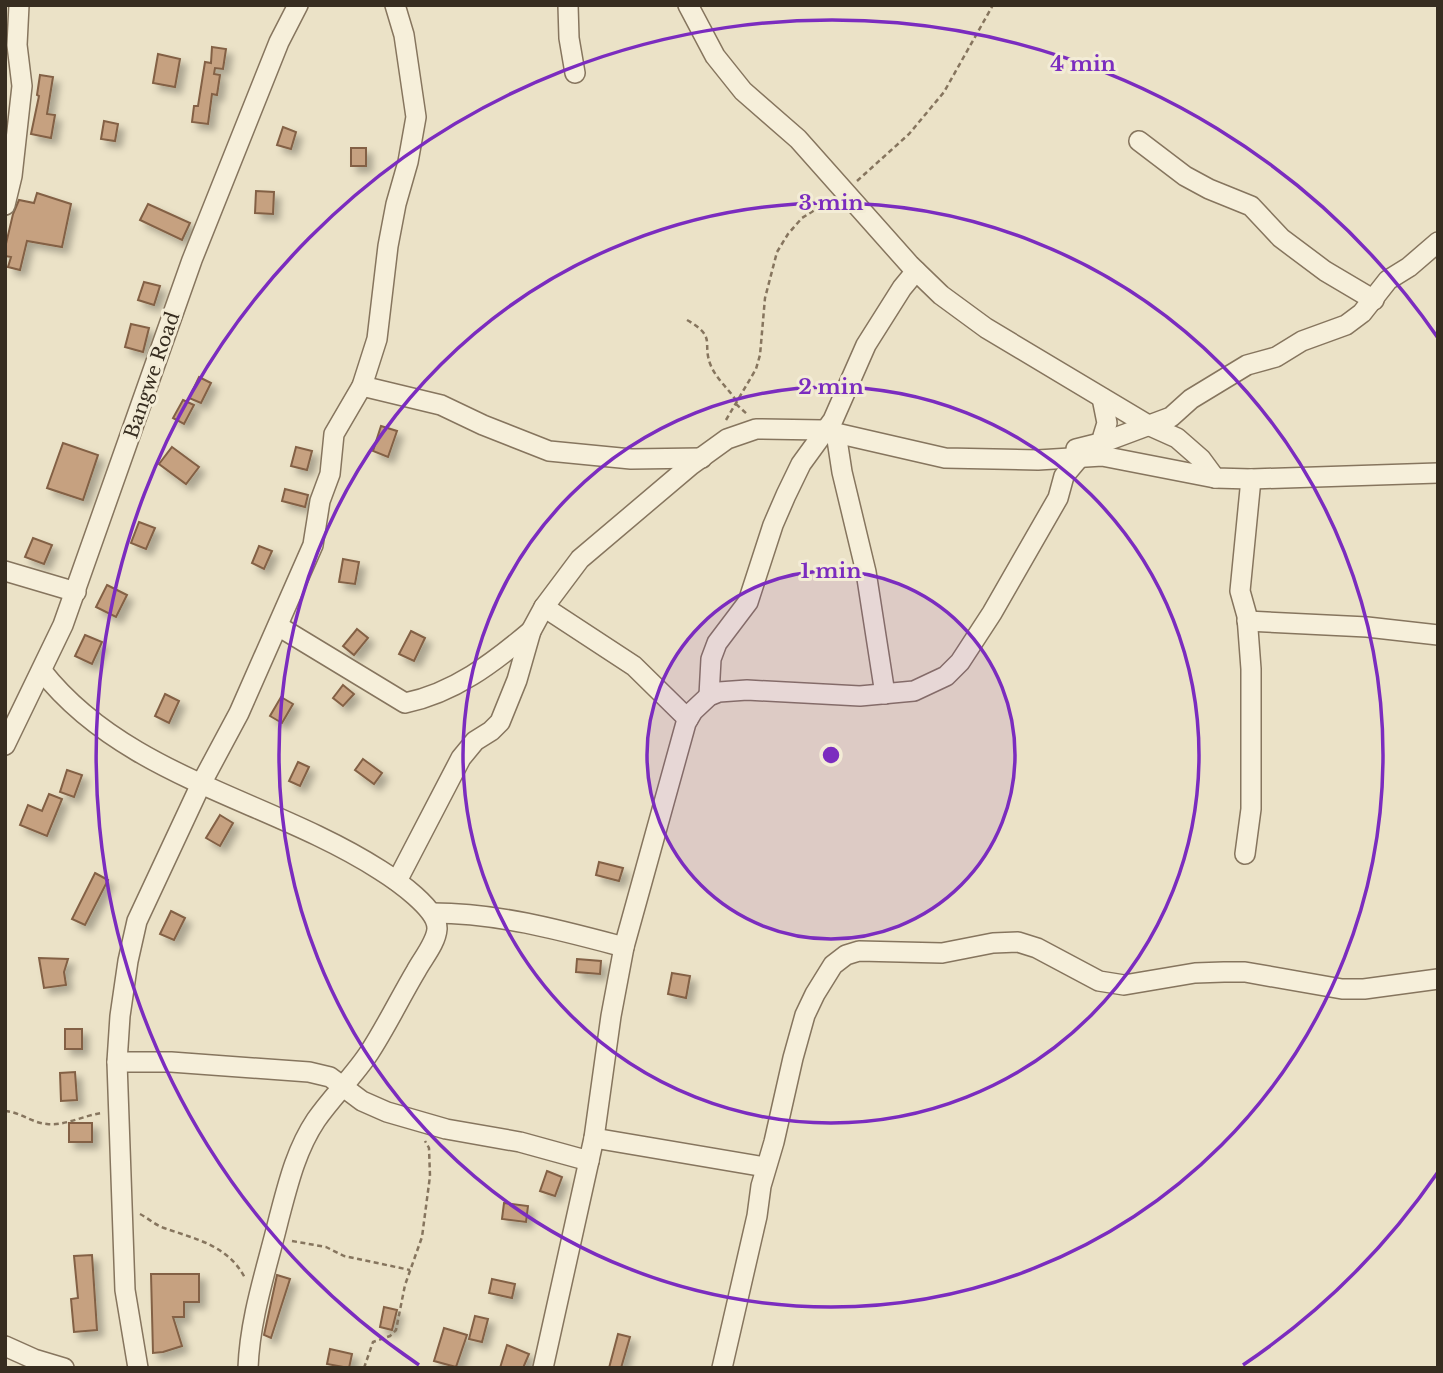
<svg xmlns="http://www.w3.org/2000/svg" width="1443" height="1373" viewBox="0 0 1443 1373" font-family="'Libre Baskerville',serif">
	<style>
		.building { fill: #c6a180; stroke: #836145; stroke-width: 2; filter: url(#shadow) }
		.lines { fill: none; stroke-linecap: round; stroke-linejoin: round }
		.minor-casing { stroke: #86755e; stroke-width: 22 }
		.path { stroke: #86755e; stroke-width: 2.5; stroke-dasharray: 5 3.5; stroke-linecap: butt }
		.minor { stroke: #f6efda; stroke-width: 19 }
		.ring { fill: none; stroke: #7b2cbf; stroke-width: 3.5 }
		.labels { text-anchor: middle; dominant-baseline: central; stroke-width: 6; stroke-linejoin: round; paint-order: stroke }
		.street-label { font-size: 19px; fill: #372d20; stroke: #f3ecd6 }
		.centre { fill: #7b2cbf; stroke: #f3ecd6; stroke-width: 3.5 }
		.ring-label { font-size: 21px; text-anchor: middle; font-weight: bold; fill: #7b2cbf; stroke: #f3ecd6; stroke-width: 6; stroke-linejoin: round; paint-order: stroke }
	</style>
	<defs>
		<filter id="shadow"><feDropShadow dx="6" dy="6" stdDeviation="3.5" flood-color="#0004"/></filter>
	</defs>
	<rect width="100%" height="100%" fill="#ebe2c7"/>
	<g class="building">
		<polygon points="212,47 226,49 223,69 215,68 214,74 220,75 217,95 212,94 208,124 192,122 194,106 198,106 205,62 211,63"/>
		<polygon points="158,54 180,59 175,87 153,83"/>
		<polygon points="40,75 53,77 47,114 55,115 51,138 31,134 39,96 37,95"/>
		<polygon points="104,121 118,124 115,141 101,139"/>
		<polygon points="283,127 296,132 291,149 277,145"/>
		<rect x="351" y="148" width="15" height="18"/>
		<polygon points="256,191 274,192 273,214 255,213"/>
		<polygon points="37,193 71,204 62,247 27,241 20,270 8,267 11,257 5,256 5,248 13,214 19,200 34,203"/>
		<polygon points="148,204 190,223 182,240 140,220"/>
		<polygon points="144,282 160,286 154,305 138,300"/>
		<polygon points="131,324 149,328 143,352 125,347"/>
		<polygon points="199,377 211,383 201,403 189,398"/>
		<polygon points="183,400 194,405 184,424 173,418"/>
		<polygon points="381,426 397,431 388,457 373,451"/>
		<polygon points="63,443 98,455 83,500 47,488"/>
		<polygon points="172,447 199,467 186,484 159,464"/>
		<polygon points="296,447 312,451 307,470 291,466"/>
		<polygon points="285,489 308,495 305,507 282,501"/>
		<polygon points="139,522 155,528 146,549 131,543"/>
		<polygon points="33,538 52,545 44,564 25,557"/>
		<polygon points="259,546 272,551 264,569 252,563"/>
		<polygon points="343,559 359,562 355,584 339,582"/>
		<polygon points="107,585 127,595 116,617 96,607"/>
		<polygon points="357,629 368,638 354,655 343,646"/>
		<polygon points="411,631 425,638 414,661 399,654"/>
		<polygon points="85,635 102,642 92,664 75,656"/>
		<polygon points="343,685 354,694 343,706 333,698"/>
		<polygon points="165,694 179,701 169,723 155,716"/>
		<polygon points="281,697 293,704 282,723 270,716"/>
		<polygon points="363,759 382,773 374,784 355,770"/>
		<polygon points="298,762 309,767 300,786 289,781"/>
		<polygon points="67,770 82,775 74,797 60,792"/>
		<polygon points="49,794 62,799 47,836 20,825 28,805 42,811"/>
		<polygon points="220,815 233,823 220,846 206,838"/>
		<polygon points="599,862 623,868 619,881 596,875"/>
		<polygon points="95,873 108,880 85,925 72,919"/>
		<polygon points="171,911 185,918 174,940 160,934"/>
		<polygon points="39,958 68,959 64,972 66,985 44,988"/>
		<polygon points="577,959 601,961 600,974 576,972"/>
		<polygon points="672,973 690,976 686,998 668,994"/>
		<rect x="65" y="1029" width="17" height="20"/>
		<polygon points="75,1072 77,1100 61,1101 60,1073"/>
		<rect x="69" y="1123" width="23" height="19"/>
		<polygon points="547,1171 562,1177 555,1196 540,1191"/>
		<polygon points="504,1203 528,1206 526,1222 502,1219"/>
		<polygon points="92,1255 97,1330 74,1332 71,1299 78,1298 74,1256"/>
		<polygon points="151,1274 199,1274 199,1302 184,1302 184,1317 173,1317 182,1346 163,1352 153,1353"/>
		<polygon points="277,1275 290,1279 271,1338 264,1335"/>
		<polygon points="492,1279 515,1284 512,1298 489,1293"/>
		<polygon points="384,1307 397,1310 392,1330 380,1327"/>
		<polygon points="475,1316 488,1319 482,1342 469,1339"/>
		<polygon points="444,1328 467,1335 456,1367 434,1361"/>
		<polygon points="618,1334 630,1337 621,1368 609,1368"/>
		<polygon points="507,1345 529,1354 523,1368 500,1368"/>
		<polygon points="330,1349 352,1354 349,1368 327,1364"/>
	</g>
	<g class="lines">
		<defs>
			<g id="minor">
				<polyline points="568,5 569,38 575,73"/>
				<polyline points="688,5 715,56 743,91 798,139 910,265 941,295 986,328 1148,425 1177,438 1201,459 1215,478"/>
				<polyline points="1139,141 1185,176 1209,189 1251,206 1281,238 1325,271 1374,300"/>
				<polyline points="5,205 12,176 22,86 17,45 19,5"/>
				<polyline points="362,386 441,405 483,425 549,451 631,459 702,458"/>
				<polyline points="1102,398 1107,423 1103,436 1104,442"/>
				<polyline points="836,433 842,472 866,572 885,694"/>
				<polyline points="1076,449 1104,442 1171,417 1191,399 1247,365 1276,357 1302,341 1346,325 1362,313 1388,280 1409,267 1438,242"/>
				<polyline points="5,571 76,592"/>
				<polyline points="544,607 634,666 688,719"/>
				<polyline points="1247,621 1367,627 1438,635"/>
				<path d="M278,626L405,703C454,693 493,663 531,631"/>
				<path d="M42,671C125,777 271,800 380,870C396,880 438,909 437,929C436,943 423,958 416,971C400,998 386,1027 369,1053C353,1077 332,1097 316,1120C296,1150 288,1184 279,1218C267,1268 250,1316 248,1368"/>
				<polyline points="709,696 711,659 717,643 748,602 773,525 786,495 801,464 833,420 866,345 902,288 916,271"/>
				<polyline points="5,745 63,625 192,260 279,42 298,5"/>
				<polyline points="1245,854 1251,809 1251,669 1247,616 1240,591 1251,479"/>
				<polyline points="397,881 461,758 475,741 491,731 500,722 517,680 531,631 544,607 580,559 691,465 727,439 756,429 823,430 945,458 1038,460 1102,456 1215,478 1251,479 1438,473"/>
				<path d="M433,913C498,913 560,930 624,947"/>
				<polyline points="117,1062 171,1062 309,1072 330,1077 362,1101 387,1112 446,1129 520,1142 589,1161"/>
				<polyline points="594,1138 765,1167"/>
				<polyline points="5,1346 34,1359 64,1368"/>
				<polyline points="138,1368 125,1290 117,1062 120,1016 128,961 137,921 201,784 239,713 313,545 320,501 330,474 334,434 362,386 377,339 388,246 396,204 408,162 416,117 404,35 395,5"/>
				<polyline points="543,1368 594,1138 611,1016 624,947 686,723 693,711 709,696 719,692 747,690 860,696 914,691 946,676 960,662 992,613 1058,498 1064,476 1080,457"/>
				<polyline points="722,1368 757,1216 761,1186 774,1142 793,1058 805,1015 815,994 833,965 846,955 859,951 942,953 993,943 1018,942 1037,948 1099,981 1124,985 1195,973 1224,972 1245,972 1342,989 1364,989 1438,979"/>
			</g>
		</defs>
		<use href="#minor" class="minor-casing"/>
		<g class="path">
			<polyline points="857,181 909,134 944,92 993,5"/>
			<path d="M687,320C718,338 701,342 711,366C717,380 730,390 737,402"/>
			<polyline points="736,404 747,414"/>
			<polyline points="726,420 756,369 760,355 765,298 777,252 788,234 802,218 829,201"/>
			<path d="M5,1111C20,1112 32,1123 47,1124C65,1126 85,1115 102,1113"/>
			<path d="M140,1214C148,1218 155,1225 164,1228C195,1239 228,1245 245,1278"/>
			<polyline points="292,1241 326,1247 344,1256 410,1270"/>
			<polyline points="364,1368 373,1342 390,1336 396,1330 405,1285 422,1237 430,1176 429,1148 425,1141"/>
		</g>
		<use href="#minor" class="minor"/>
	</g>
	<circle cx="831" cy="755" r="184" fill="#7b2cbf" fill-opacity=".12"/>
	<g class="ring">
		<circle cx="831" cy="755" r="184"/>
		<circle cx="831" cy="755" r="368"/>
		<circle cx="831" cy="755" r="552"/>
		<path d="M1438 1172A736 736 0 0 1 1243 1365M419 1365A736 736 0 1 1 1438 338"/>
	</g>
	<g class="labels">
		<g class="street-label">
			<text transform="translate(152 375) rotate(-71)">Bangwe Road</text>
		</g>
	</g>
	<circle cx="831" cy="755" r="10" class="centre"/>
	<g class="ring-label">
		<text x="1083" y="71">4 min</text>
		<text x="831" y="210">3 min</text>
		<text x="831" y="394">2 min</text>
		<text x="831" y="578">1 min</text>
	</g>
	<rect width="1443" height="1373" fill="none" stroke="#372d20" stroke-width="14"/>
</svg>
